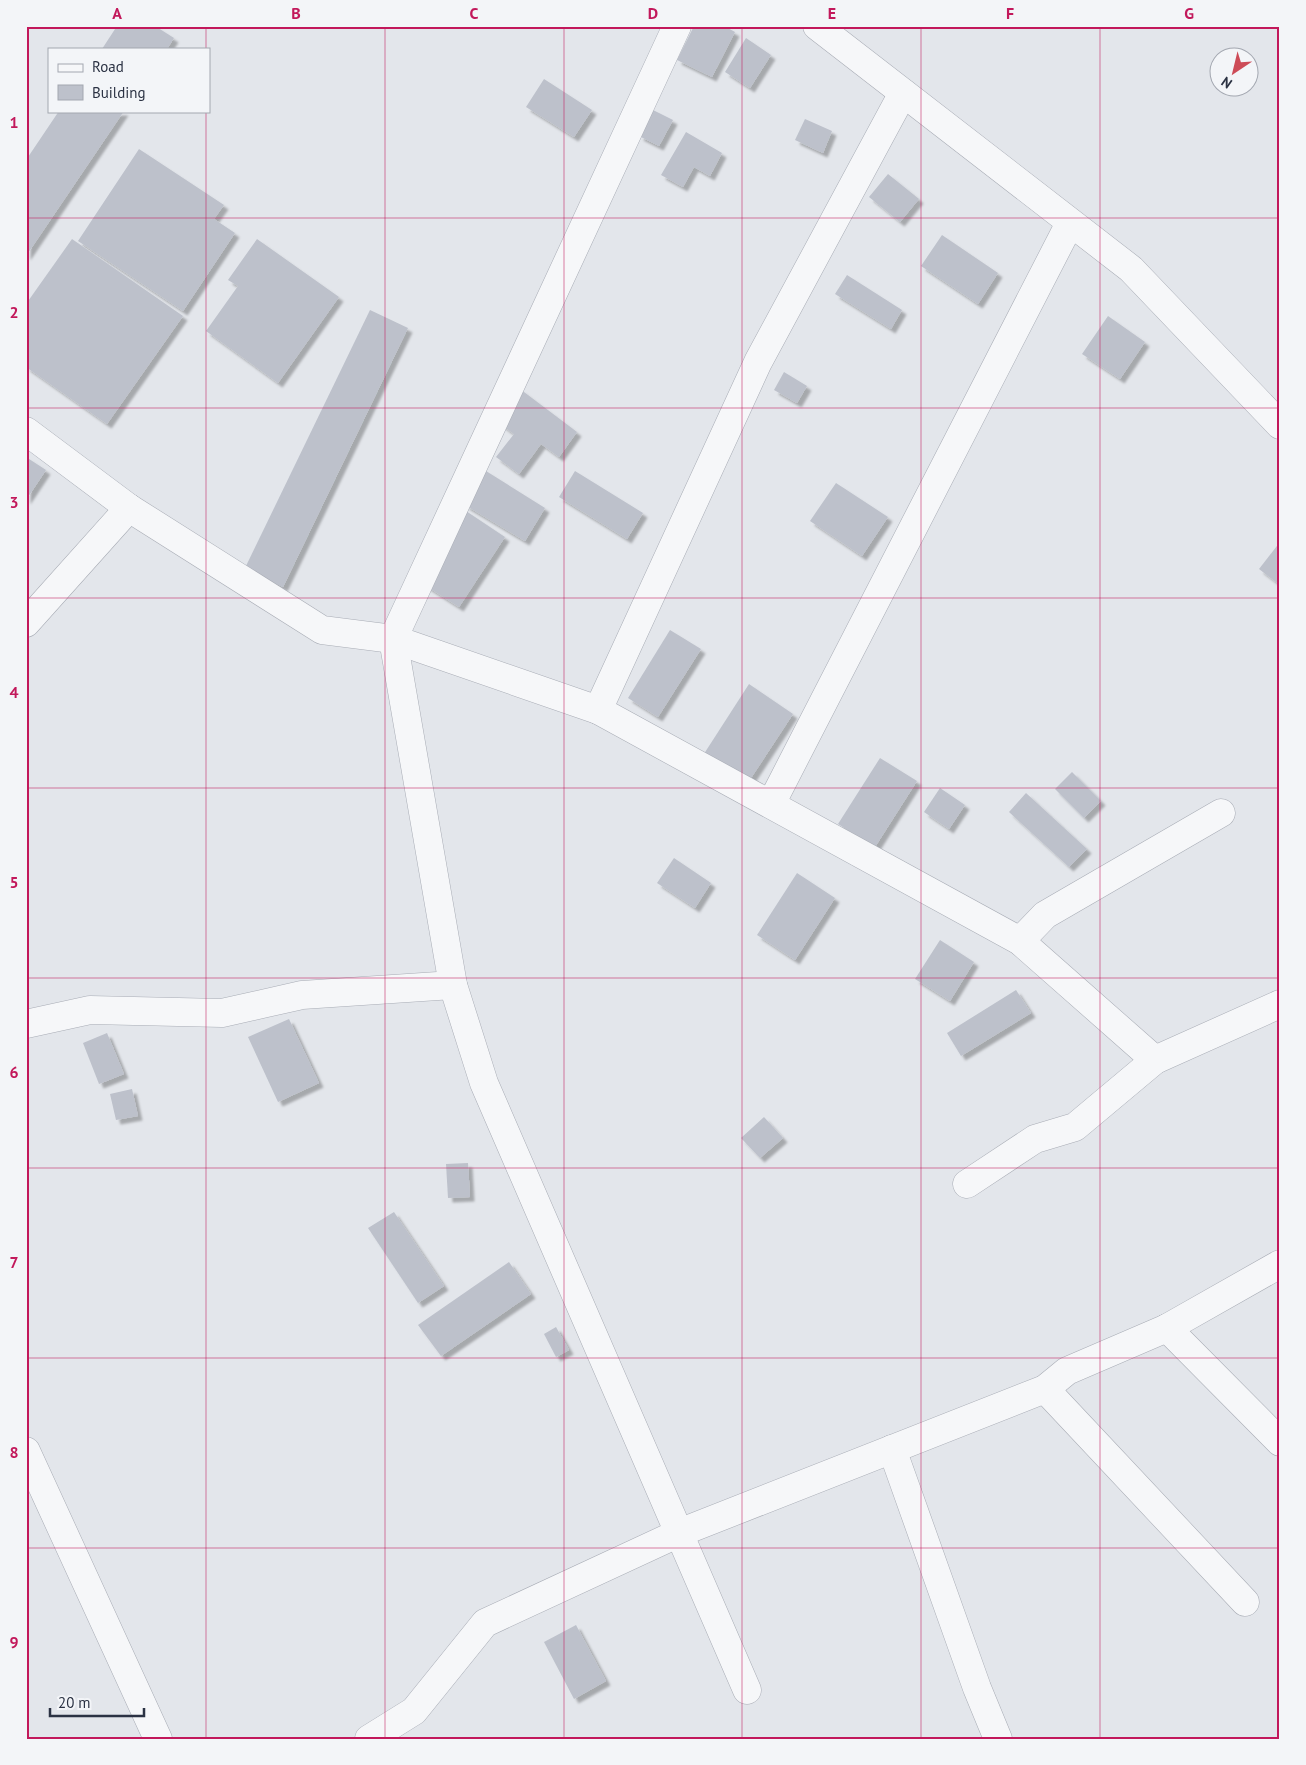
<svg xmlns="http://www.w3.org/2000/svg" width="1306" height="1765" viewBox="0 0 1306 1765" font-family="'PT Sans',sans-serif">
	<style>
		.building { fill: #bdc1cb; filter: url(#shadow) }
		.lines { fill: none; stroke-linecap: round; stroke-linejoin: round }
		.minor-casing { stroke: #a8acb5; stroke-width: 29 }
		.minor { stroke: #f6f7f9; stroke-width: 28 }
		.grid { fill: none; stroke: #c2185b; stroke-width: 1; stroke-opacity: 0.55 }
		.neatline { fill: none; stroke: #c2185b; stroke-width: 2 }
		.grid-label { font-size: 16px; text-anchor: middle; font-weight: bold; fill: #c2185b }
	</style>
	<defs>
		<filter id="shadow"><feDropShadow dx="4.5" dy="4.5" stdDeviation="1" flood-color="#0004"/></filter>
	</defs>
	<rect width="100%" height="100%" fill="#e3e6eb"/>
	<g class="building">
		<polygon points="117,26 155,26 174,38 167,49 102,49"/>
		<polygon points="694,26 724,26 735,32 712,77 677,60"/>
		<polygon points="746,38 771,55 750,88 725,72"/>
		<polygon points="544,79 592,110 574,137 526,107"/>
		<polygon points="653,110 673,120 659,146 639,136"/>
		<polygon points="59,111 124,111 26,256 26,160"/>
		<polygon points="805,119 832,131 823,153 795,140"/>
		<polygon points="686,132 722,153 710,176 694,167 683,187 661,175"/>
		<polygon points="139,149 224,205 214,219 235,233 183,311 78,241"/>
		<polygon points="888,174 919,199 900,222 869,197"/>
		<polygon points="942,235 998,273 978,304 921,266"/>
		<polygon points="72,239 183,316 107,424 26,367 26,304"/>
		<polygon points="257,239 339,297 278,383 206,331 238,286 228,280"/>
		<polygon points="847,275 902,310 891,329 835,294"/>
		<polygon points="370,310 408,328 283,587 245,568"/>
		<polygon points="1108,316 1145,342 1120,379 1082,354"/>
		<polygon points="784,372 807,386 797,403 774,390"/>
		<polygon points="520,389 577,432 559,457 541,444 519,474 496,457 514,434 496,421"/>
		<polygon points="26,457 46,470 26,500"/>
		<polygon points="486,471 545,508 525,541 465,505"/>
		<polygon points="575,471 643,513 627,539 559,497"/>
		<polygon points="836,483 888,517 862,556 810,521"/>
		<polygon points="466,511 505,537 459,607 420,582"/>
		<polygon points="1280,542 1280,585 1259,569"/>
		<polygon points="670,630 701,649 658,717 628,698"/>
		<polygon points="749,684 793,714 749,781 700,760"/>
		<polygon points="880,758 917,781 875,847 838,824"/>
		<polygon points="1072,772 1101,801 1084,818 1055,789"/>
		<polygon points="940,788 965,805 949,829 924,812"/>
		<polygon points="1026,793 1087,849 1069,867 1009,812"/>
		<polygon points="674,858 711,883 695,908 657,883"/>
		<polygon points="797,873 835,898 795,960 757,935"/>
		<polygon points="940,940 974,962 950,1001 915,979"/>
		<polygon points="1016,990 1031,1013 961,1056 947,1033"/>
		<polygon points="289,1019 319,1083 278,1102 248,1037"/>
		<polygon points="107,1033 124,1074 99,1084 83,1043"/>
		<polygon points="132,1089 138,1116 116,1120 110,1094"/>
		<polygon points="764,1117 783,1138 760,1158 741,1138"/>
		<polygon points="468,1163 470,1197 448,1198 446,1164"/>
		<polygon points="394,1212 444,1286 418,1303 368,1228"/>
		<polygon points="509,1262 531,1294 441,1356 418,1325"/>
		<polygon points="556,1327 569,1350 556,1357 544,1334"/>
		<polygon points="576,1625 606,1681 574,1699 544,1642"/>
	</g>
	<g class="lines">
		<defs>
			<g id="minor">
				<polyline points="677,26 393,639 453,985 484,1083 747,1690"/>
				<polyline points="817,26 1131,269 1280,425"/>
				<polyline points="903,93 758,362 598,710 1020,941 1155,1060"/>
				<polyline points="26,431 129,508 322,630 393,639 598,710"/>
				<polyline points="26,623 129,508"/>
				<polyline points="771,804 1070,223"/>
				<polyline points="1020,941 1045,915 1221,813"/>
				<polyline points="26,1024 90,1010 222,1013 302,995 453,985"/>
				<polyline points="967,1184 1035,1139 1075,1127 1155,1060 1280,1004"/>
				<polyline points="1167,1328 1280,1442"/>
				<polyline points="1045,1389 1245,1602"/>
				<polyline points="892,1449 977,1688 998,1739"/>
				<polyline points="26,1451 158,1739"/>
				<polyline points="369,1739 414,1711 485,1623 679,1533 1045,1389 1067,1371 1167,1328 1280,1264"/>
			</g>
		</defs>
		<use href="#minor" class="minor-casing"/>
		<use href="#minor" class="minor"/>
	</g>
	<path class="grid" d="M206,26V49M385,26V1739M564,26V1739M742,26V1739M921,26V1739M1100,26V1739M206,111V1739M26,218H1280M26,408H1280M26,598H1280M26,788H1280M26,978H1280M26,1168H1280M26,1358H1280M26,1548H1280"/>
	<rect width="1306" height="1765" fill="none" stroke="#f3f5f8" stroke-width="55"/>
	<rect x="48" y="48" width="162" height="65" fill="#f3f5f8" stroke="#a3a7b0"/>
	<rect x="58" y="64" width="25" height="8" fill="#f6f7f9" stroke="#a3a7b0"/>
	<text x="92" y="72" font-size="15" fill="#2b3243">Road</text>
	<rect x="58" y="85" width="25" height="15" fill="#bdc1cb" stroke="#a3a7b0"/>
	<text x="92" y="98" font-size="15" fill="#2b3243">Building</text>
	<g transform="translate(1234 72) rotate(215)"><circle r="24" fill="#f3f5f8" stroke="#a3a7b0"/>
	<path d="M0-4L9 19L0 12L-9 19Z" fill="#cd4b57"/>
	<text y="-8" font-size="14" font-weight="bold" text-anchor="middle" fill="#2b3243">N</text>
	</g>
	<path d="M50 1708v8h94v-8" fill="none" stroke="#2b3243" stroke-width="2.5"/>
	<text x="58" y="1708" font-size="15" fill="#2b3243" stroke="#f3f5f8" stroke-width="4" paint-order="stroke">20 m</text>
	<rect x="28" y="28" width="1250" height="1710" class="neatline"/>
	<g class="grid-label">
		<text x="117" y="19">A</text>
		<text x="296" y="19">B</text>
		<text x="474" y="19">C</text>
		<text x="653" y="19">D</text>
		<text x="832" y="19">E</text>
		<text x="1010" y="19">F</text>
		<text x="1189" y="19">G</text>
		<text x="14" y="128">1</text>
		<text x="14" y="318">2</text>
		<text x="14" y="508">3</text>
		<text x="14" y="698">4</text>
		<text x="14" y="888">5</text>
		<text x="14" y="1078">6</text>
		<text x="14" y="1268">7</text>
		<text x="14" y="1458">8</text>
		<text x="14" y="1648">9</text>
	</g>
</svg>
